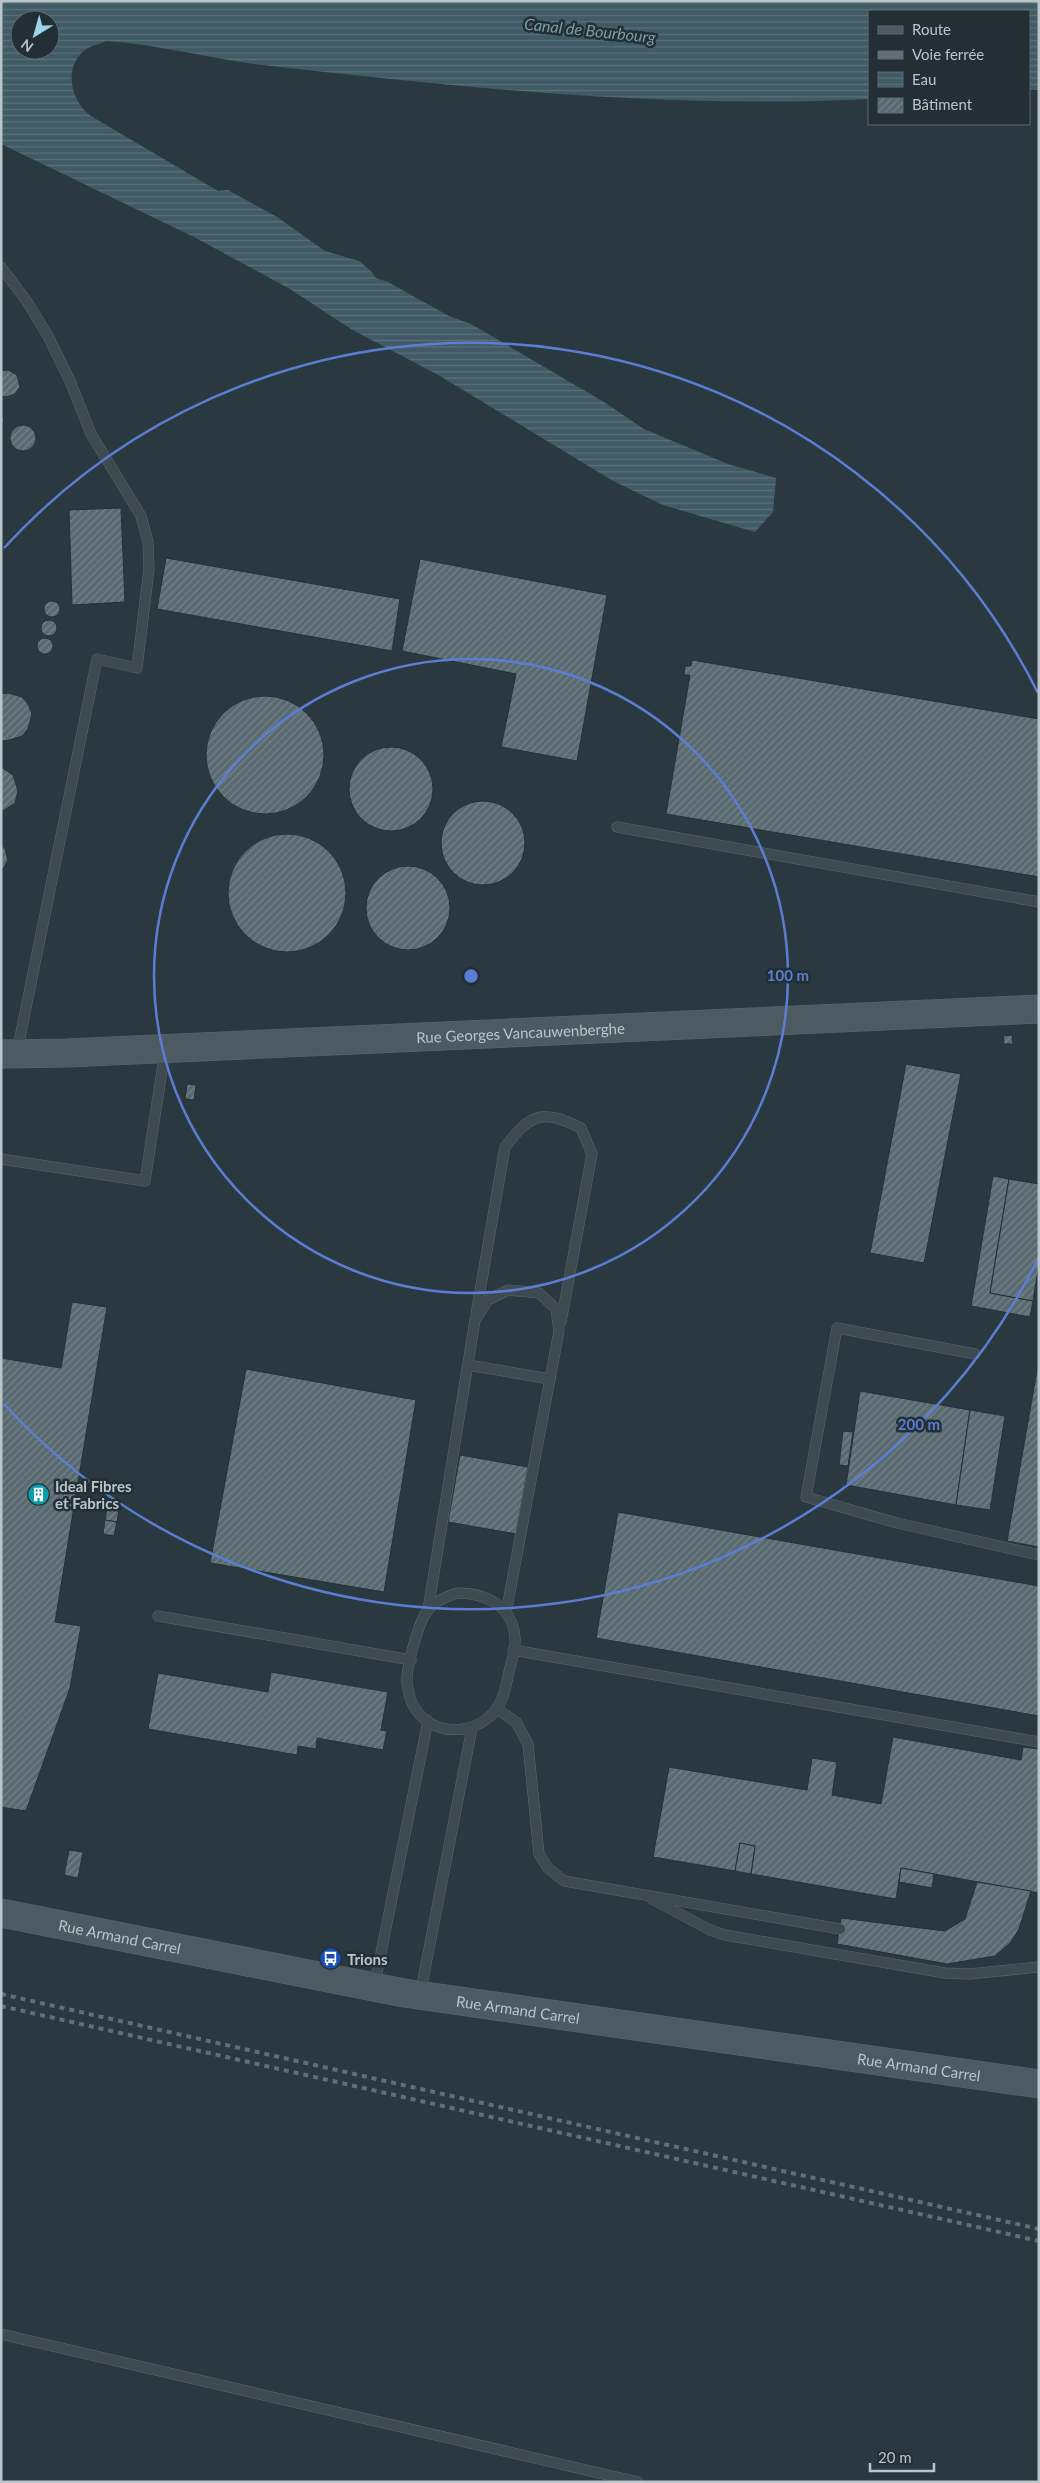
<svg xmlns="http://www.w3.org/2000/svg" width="1040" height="2483" viewBox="0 0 1040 2483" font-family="Lato,sans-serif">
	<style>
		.water { fill: url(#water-rules); fill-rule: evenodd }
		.building { fill: url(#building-hatch); stroke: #243137 }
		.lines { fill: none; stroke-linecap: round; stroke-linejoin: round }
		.lane-casing { stroke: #5b686d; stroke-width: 11 }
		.secondary-casing { stroke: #5b686d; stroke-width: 29 }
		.lane { stroke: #3d4a4f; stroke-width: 10 }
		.secondary { stroke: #4c5b62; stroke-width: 28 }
		.rail { stroke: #606f76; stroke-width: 4; stroke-dasharray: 5 5; stroke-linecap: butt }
		.ring { fill: none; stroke: #5c7ed2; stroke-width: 2.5 }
		.labels { text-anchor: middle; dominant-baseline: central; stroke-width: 5; stroke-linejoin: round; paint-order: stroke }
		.street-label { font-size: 15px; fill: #bac5ca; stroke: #222f35 }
		.poi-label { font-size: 15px; font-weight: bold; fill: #bac5ca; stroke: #222f35; text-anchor: start }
		.water-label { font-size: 16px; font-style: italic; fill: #7e9da9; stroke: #222f35 }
		.centre { fill: #5c7ed2; stroke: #222f35; stroke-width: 2.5 }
		.ring-label { font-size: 15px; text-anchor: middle; font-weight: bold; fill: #5c7ed2; stroke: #222f35; stroke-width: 5; stroke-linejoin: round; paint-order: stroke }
	</style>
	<defs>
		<pattern id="water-rules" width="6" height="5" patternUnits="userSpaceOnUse" patternTransform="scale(1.25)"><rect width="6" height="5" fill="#415b66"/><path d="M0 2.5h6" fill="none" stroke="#5a717b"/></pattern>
		<pattern id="building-hatch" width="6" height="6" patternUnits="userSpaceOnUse" patternTransform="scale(1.25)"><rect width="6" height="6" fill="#58696f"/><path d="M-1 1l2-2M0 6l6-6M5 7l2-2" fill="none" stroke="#758489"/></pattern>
	</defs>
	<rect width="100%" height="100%" fill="#29393f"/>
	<path class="water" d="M1,1H1039V90H1029V11H869V99C667,109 463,88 263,65C211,59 160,45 107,41C101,43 94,45 88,48C62,64 70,101 91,116L218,191L228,190L277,217L325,251L359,261L371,271L376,278L388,282L449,316L471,324L604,402L644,429L728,464L776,478L773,512L755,532L663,505L613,481L440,376L351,329L290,289L194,237L1,144ZM20,20H50V50H20Z"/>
	<g class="building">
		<polygon points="8,370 17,375 20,387 15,394 6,397 1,396 1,371"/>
		<polygon points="1,414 4,420 1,426"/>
		<circle cx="23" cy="438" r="13"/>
		<polygon points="121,508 125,602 72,605 69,510"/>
		<polygon points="166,558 400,599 392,651 157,609"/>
		<polygon points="420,559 607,595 577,761 501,747 516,674 402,651"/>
		<circle cx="52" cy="609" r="8"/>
		<circle cx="49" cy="628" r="8"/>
		<circle cx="45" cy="646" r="8"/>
		<polygon points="692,660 1039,719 1039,877 666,814 690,675 684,675 685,666 691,666"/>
		<polygon points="8,693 22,697 28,704 32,714 28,729 22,736 6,741 1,740 1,694"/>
		<circle cx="265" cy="755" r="59"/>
		<circle cx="391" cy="789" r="42"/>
		<polygon points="1,767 13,775 18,791 15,803 1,812"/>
		<circle cx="483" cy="843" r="42"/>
		<circle cx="287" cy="893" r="59"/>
		<polygon points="1,844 5,849 8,860 1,872"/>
		<circle cx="408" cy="908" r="42"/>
		<polygon points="1012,1035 1013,1044 1004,1044 1003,1036"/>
		<polygon points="906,1064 961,1074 924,1263 870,1253"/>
		<polygon points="187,1084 196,1085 194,1100 185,1099"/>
		<polygon points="993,1176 1009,1179 990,1293 1033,1301 1030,1317 971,1306"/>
		<polygon points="1009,1179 1039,1184 1039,1264 1033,1301 990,1293"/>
		<polygon points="72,1302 107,1307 55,1622 81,1626 70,1688 26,1811 1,1807 1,1358 61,1368"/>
		<polygon points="1039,1359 1039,1547 1007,1541"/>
		<polygon points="246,1369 416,1400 384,1592 210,1563"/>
		<polygon points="860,1391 970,1410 956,1505 846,1485"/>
		<polygon points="970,1410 1005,1416 990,1510 956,1505"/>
		<polygon points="843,1431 853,1432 848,1466 839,1465"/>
		<polygon points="460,1455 528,1467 516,1534 448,1522"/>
		<polygon points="108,1502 120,1504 117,1522 105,1520"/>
		<polygon points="618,1512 1039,1586 1039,1716 596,1638"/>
		<polygon points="105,1520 117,1522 114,1536 103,1534"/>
		<polygon points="271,1672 388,1692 381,1730 387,1731 383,1750 317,1738 316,1749 298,1746 297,1755 148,1729 158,1673 268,1692"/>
		<polygon points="893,1737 1021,1760 1023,1747 1039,1749 1039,1893 901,1868 896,1899 751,1874 755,1846 740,1843 735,1871 653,1857 669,1767 807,1790 812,1758 837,1762 832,1795 881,1804"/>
		<polygon points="740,1843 755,1846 751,1874 735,1871"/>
		<polygon points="69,1850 83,1852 78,1878 64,1875"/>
		<polygon points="901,1868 934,1874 932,1888 899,1882"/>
		<polygon points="977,1882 1031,1891 1019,1929 1011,1942 995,1956 947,1964 837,1944 841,1918 945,1931 965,1919"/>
	</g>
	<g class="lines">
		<defs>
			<g id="lane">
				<polyline points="1,267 26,300 48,336 70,381 91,434 141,516 148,542 149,569 137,668 97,659 17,1052"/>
				<polyline points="617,827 1039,902"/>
				<polyline points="1,1159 145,1181 165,1051"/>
				<path d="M476,1314L505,1147C531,1113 542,1109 581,1128L592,1154L561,1322"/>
				<polyline points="975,1354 837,1328 806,1497 897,1523 1039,1555"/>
				<polyline points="468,1365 550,1379"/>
				<path d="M457,1593C486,1593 513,1606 515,1638C516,1649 511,1662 509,1672C506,1685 504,1700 495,1711C475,1735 436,1737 416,1710C410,1702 408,1692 407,1682C406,1668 419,1620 428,1610C435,1601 446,1597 457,1593Z"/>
				<polyline points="428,1610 475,1320 488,1300 508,1290 539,1293 556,1309 559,1331 506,1613"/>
				<polyline points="158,1616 411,1660"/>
				<polyline points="513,1650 1039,1742"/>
				<polyline points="497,1709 516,1722 528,1744 539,1854 548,1868 564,1881 840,1929"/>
				<polyline points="652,1899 710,1930 725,1935 945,1973 969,1974 1039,1967"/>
				<polyline points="374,1987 428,1721"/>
				<polyline points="420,1995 472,1728"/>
				<polyline points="1,2334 638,2482"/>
			</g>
			<g id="secondary">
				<path id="s1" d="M1,1054L67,1053L1039,1009"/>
				<path id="s2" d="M1,1913L404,1993L1039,2084"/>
			</g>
		</defs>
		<use href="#lane" class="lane-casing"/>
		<use href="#secondary" class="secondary-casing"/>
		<use href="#lane" class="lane"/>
		<use href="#secondary" class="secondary"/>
		<g class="rail">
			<polyline points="1,1994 1039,2229"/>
			<polyline points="1,2006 1039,2241"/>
		</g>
	</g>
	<g class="ring">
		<circle cx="471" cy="976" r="317"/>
		<path d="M1038 1259A634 634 0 0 1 4 1404M4 548A634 634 0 0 1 1038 693"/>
	</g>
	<defs>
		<symbol id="building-disc" viewBox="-11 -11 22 22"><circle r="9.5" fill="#0f9aa8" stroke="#222f35"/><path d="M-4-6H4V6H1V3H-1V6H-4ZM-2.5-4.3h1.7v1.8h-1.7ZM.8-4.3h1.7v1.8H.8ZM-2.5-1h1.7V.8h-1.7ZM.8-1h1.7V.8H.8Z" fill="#fff"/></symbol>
		<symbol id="bus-disc" viewBox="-11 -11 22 22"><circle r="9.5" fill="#1a4fb4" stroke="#222f35"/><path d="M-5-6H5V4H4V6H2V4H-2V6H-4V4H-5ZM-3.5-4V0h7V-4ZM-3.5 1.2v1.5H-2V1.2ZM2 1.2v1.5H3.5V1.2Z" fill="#fff"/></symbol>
	</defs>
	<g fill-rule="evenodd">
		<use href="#building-disc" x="26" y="1482" width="25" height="25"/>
		<use href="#bus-disc" x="318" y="1946" width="25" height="25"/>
	</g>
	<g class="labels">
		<g class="street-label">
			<text stroke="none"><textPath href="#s1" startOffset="520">Rue Georges Vancauwenberghe</textPath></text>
			<text stroke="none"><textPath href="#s2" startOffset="121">Rue Armand Carrel</textPath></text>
			<text stroke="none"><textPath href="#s2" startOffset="526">Rue Armand Carrel</textPath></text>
			<text stroke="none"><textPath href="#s2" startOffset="931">Rue Armand Carrel</textPath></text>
		</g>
		<g class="poi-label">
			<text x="55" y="1486">Ideal Fibres<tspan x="55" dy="17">et Fabrics</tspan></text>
			<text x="347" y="1959">Trions</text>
		</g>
		<g class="water-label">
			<text transform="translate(590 30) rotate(6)">Canal de Bourbourg</text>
		</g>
	</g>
	<circle cx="471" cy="976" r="8" class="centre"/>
	<g class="ring-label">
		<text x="788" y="981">100 m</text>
		<text x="919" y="1430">200 m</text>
	</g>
	<rect width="1040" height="2483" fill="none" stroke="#bac5ca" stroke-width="5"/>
	<rect x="868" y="10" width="162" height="115" fill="#222f35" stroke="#5f6b71"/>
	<rect x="878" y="26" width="25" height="8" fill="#4c5b62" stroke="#5f6b71"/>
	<text x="912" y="35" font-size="15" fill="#bac5ca">Route</text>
	<rect x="878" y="51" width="25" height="8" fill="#606f76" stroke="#5f6b71"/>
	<text x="912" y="60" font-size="15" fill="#bac5ca">Voie ferrée</text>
	<rect x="878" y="72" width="25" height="15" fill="url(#water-rules)" stroke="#5f6b71"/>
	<text x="912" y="85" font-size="15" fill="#bac5ca">Eau</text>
	<rect x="878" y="98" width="25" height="15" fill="url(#building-hatch)" stroke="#5f6b71"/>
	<text x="912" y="110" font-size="15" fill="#bac5ca">Bâtiment</text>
	<g transform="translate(35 35) rotate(217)"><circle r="24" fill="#222f35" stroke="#5f6b71"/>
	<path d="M0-4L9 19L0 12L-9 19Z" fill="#9cd4ed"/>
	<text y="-8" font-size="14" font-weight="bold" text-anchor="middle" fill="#bac5ca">N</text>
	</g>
	<path d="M870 2463v8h64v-8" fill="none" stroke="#bac5ca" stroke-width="2.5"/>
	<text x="878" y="2463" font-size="15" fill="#bac5ca" stroke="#222f35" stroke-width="4" paint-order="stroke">20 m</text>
</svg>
